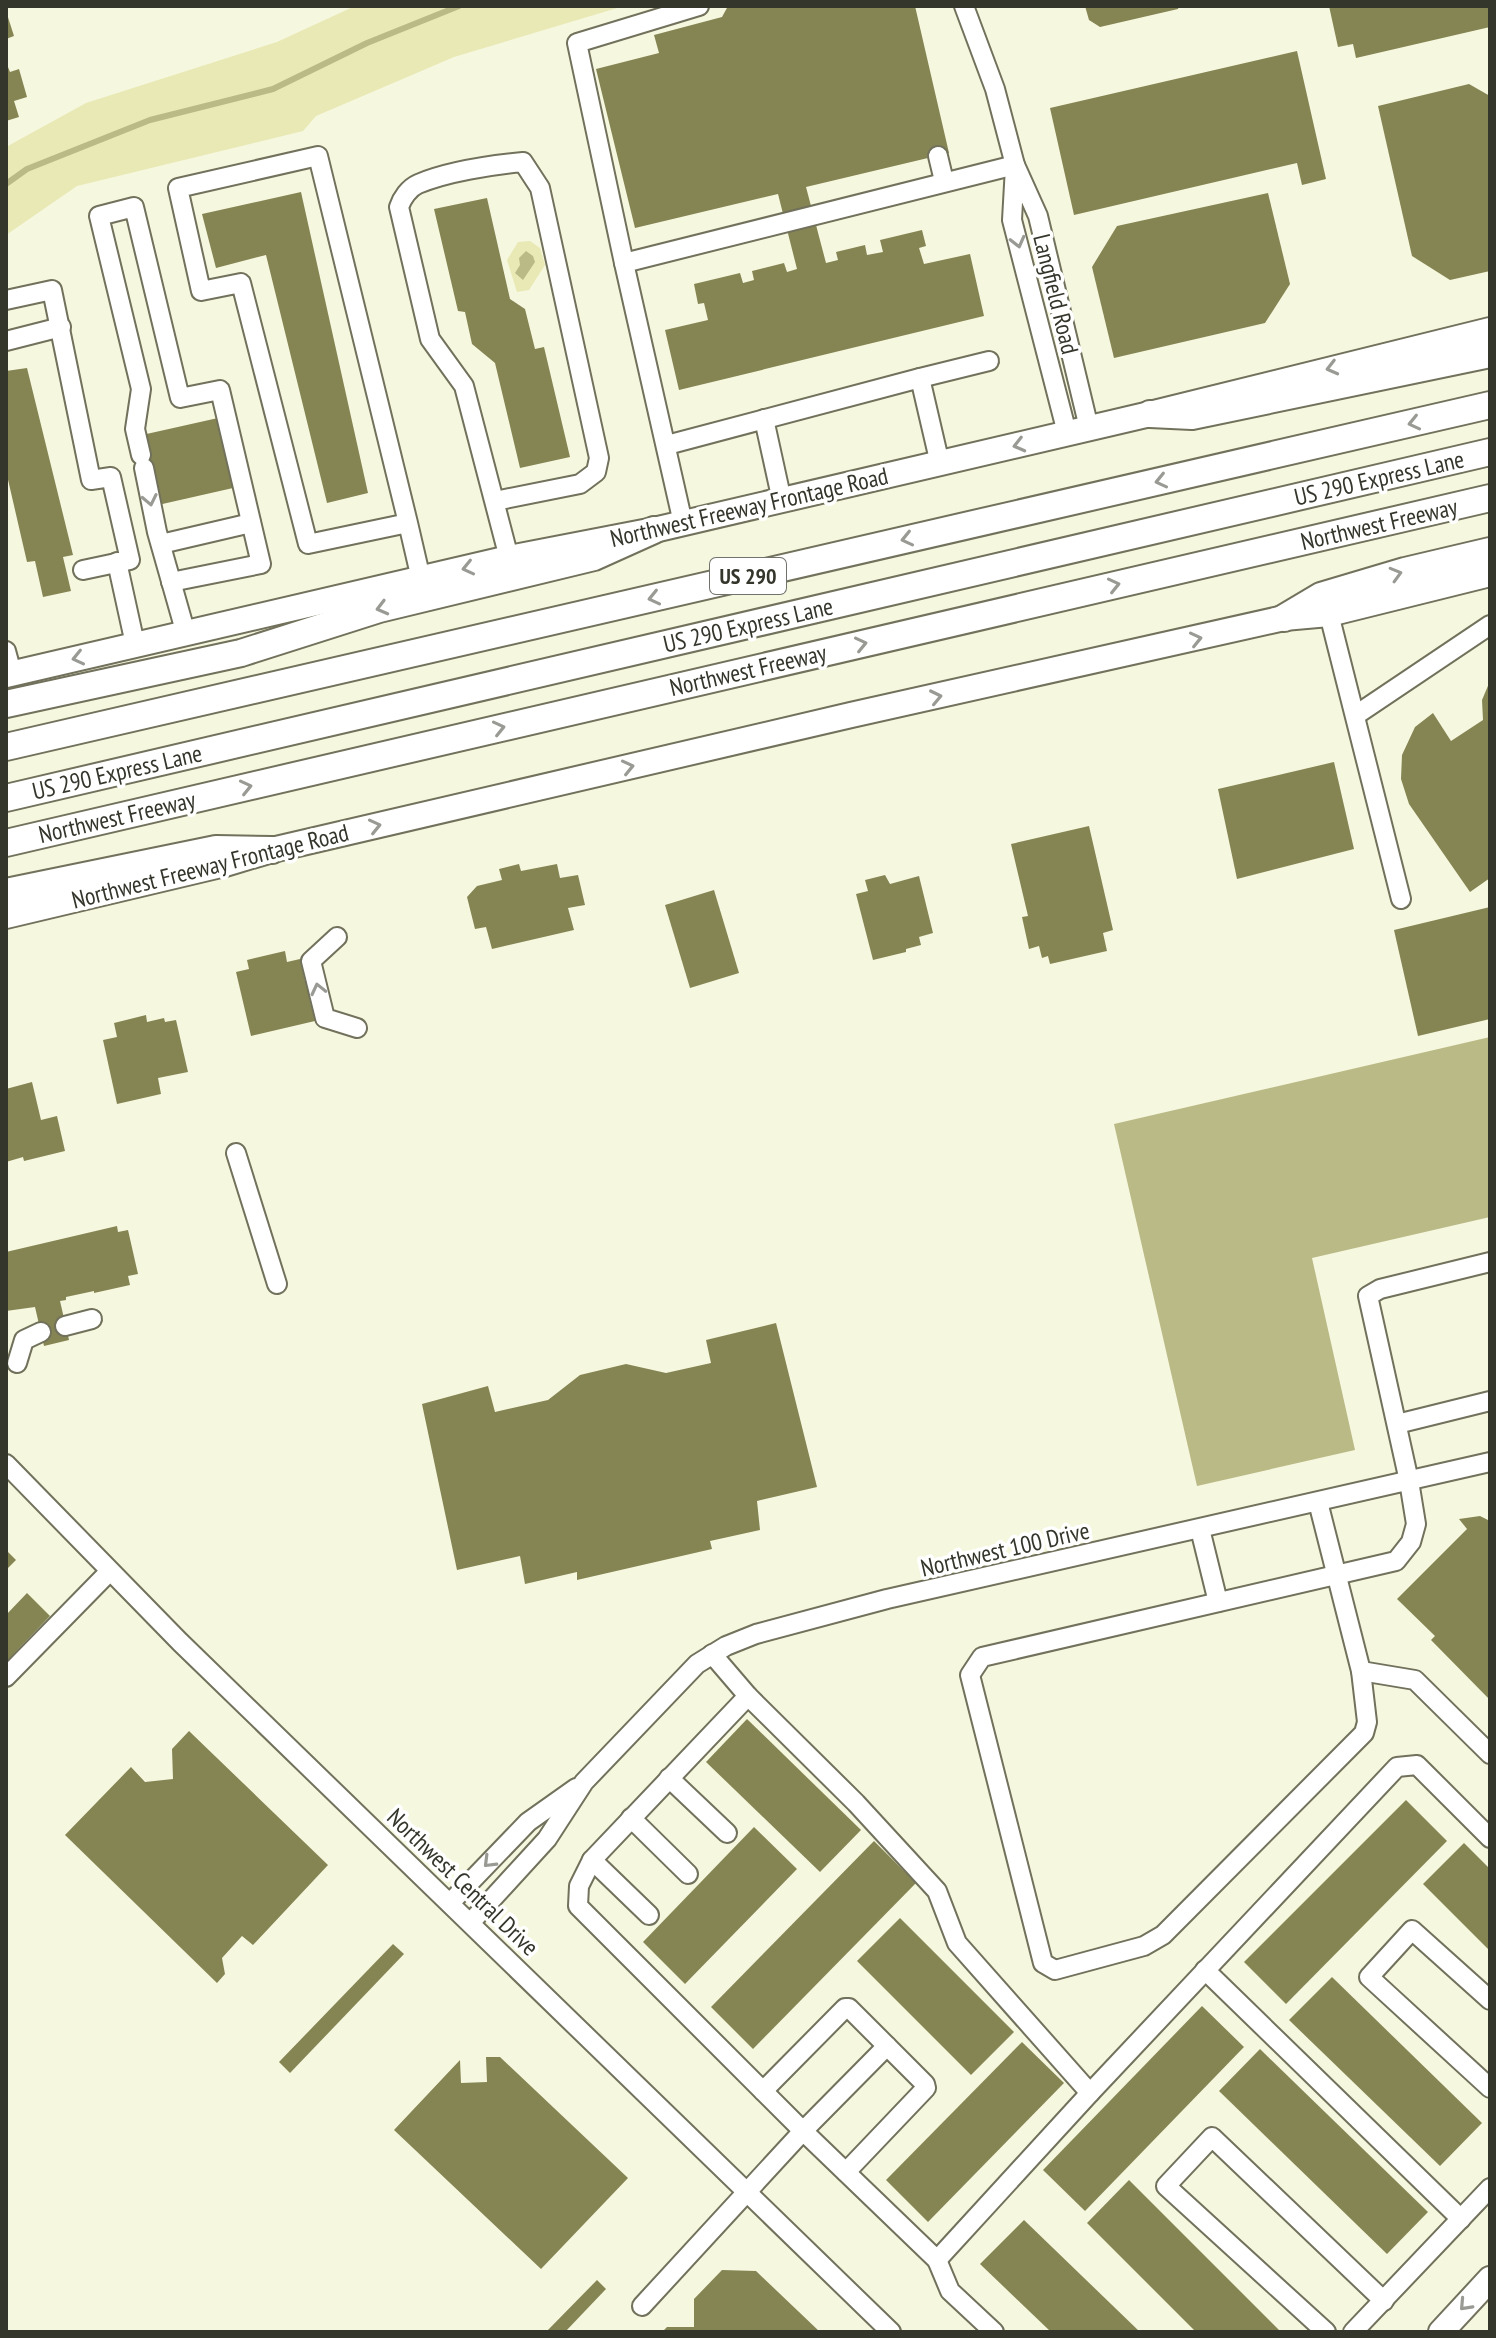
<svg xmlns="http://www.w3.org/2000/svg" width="1496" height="2338" viewBox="0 0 1496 2338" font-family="'PT Sans Narrow',sans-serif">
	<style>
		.green { fill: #e8e9b5 }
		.water { fill: #baba87 }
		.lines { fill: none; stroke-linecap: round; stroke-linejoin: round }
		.stream { stroke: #baba87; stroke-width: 6 }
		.building { fill: #858554 }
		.minor-casing { stroke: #71715c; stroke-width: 22 }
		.major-casing { stroke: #71715c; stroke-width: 28 }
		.highway-casing { stroke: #71715c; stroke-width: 30 }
		.minor { stroke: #fff; stroke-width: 18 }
		.major { stroke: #fff; stroke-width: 24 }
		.highway { stroke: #fff; stroke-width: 26 }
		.oneway { stroke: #9a9a95 }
		.labels { text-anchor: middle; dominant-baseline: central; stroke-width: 7; stroke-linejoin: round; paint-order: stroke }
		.shield { fill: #fff; stroke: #71726b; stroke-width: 2 }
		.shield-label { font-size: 22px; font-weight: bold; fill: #34352b }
		.street-label { font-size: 24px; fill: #34352b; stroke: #fff }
	</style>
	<rect width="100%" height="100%" fill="#f6f7df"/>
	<g class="green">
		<polygon points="355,6 624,6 454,57 316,116 303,131 77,186 6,235 6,147 86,103 277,42"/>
		<polygon points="530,241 540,248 545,265 529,290 517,292 507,260 518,242"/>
	</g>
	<g class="water">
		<polygon points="526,251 533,256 535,262 523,280 515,273 520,265 519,258"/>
		<polygon points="1490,1037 1490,1217 1312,1258 1355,1450 1197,1486 1114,1124"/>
	</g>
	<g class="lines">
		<polyline class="stream" points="6,184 27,169 150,120 273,89 367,43 459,6"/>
	</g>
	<g class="building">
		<polygon points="728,6 915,6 949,153 806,187 826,263 838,260 836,252 865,245 867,255 883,252 880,240 922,230 926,246 919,248 924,264 970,254 984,316 679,390 665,330 708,320 704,303 698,304 694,284 740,273 743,283 754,280 752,271 784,263 787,272 797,269 778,194 635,228 596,69 659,53 654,35 722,17"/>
		<polygon points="1085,6 1179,6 1178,9 1100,27 1089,20"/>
		<polygon points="1329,6 1490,6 1490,27 1356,58 1353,44 1338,47"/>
		<polygon points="6,11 14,36 6,39"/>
		<polygon points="1297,51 1326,179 1302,185 1297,163 1074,215 1050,108"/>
		<polygon points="6,62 10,72 19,69 27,97 14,101 19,117 6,121"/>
		<polygon points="1469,84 1490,96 1490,271 1450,280 1412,256 1378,106"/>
		<polygon points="301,192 368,493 327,503 266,255 216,268 202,214"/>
		<polygon points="1268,193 1290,284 1265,323 1114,358 1092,267 1117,226"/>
		<polygon points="487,198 510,299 525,309 535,349 544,347 570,457 520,468 495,363 472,344 465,312 458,311 434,209"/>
		<polygon points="27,368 73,555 63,557 71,591 43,597 35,561 27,562 6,471 6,371"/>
		<polygon points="218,418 233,488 158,505 142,435"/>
		<polygon points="1490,681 1490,878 1470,892 1409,804 1401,779 1402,755 1415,727 1433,713 1451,741 1483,720 1482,700"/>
		<polygon points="1334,762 1354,849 1237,879 1218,789"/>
		<polygon points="1089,826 1113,930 1103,933 1107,951 1050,964 1048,956 1042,958 1039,946 1029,949 1022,917 1028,916 1011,844"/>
		<polygon points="519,864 521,871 557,864 560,878 578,875 585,905 568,908 574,930 492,949 486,927 475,929 467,897 477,886 502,880 499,869"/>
		<polygon points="885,875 890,884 919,876 933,933 919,937 921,945 906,949 906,952 873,960 856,894 868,891 865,880"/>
		<polygon points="714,890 739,973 690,988 665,905"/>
		<polygon points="1490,907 1490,1019 1418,1036 1394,930"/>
		<polygon points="285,951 287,962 300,959 305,981 324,977 327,993 309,997 315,1021 251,1036 236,972 249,969 247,960"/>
		<polygon points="146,1015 147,1022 164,1018 165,1022 176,1020 188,1072 158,1078 161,1094 117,1104 103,1040 117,1037 114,1023"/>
		<polygon points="32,1082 41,1120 57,1116 65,1151 24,1161 23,1157 6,1162 6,1089"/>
		<polygon points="117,1226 118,1232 128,1230 138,1274 128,1276 130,1285 94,1293 94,1291 66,1297 66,1300 60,1301 69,1340 44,1346 35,1307 6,1311 6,1252"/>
		<polygon points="776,1323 817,1487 757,1501 760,1530 710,1541 712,1549 577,1580 577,1572 525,1584 520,1556 457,1570 422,1404 488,1386 495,1412 548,1400 580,1375 626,1364 666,1373 711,1363 706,1340"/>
		<polygon points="1480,1516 1490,1521 1490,1700 1431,1640 1435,1636 1397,1599 1467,1529 1459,1519"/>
		<polygon points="6,1550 16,1560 6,1570"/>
		<polygon points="27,1593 50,1616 6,1662 6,1615"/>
		<polygon points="747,1719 861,1830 820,1872 706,1762"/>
		<polygon points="189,1731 328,1865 253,1945 242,1936 222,1958 225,1974 217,1983 65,1835 131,1767 145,1782 173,1779 172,1749"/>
		<polygon points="1406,1800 1447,1841 1286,2004 1244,1962"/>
		<polygon points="754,1827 797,1869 685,1984 643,1942"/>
		<polygon points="874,1841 916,1883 753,2049 711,2007"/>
		<polygon points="1464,1843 1490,1869 1490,1951 1423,1884"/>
		<polygon points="900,1918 1014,2032 971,2075 857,1961"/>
		<polygon points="393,1944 404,1954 290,2073 279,2062"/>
		<polygon points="1332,1977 1482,2123 1440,2166 1289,2020"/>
		<polygon points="1202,2006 1244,2047 1085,2211 1043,2170"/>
		<polygon points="1022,2042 1064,2083 928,2222 886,2180"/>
		<polygon points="1260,2049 1428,2212 1387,2254 1219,2091"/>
		<polygon points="486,2057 500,2057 628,2178 541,2269 394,2130 460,2060 461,2083 487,2082"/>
		<polygon points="1129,2180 1281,2332 1196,2332 1087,2223"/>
		<polygon points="1024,2220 1140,2332 1051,2332 980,2264"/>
		<polygon points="722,2270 756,2271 820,2332 662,2332 667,2327 694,2327 694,2299"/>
		<polygon points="597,2280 606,2289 565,2332 546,2332"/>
	</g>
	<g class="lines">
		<defs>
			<g id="minor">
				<polyline points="964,6 995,89 1015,165 1038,216 1089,428"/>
				<polyline points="938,156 944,181"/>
				<polyline points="1015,167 1012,220 1067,433"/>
				<polyline points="624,263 577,43 699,6"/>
				<polyline points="6,300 52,290 91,480 111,477 130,560 83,570"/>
				<polyline points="6,341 61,327"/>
				<polyline points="920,378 989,361"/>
				<polyline points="764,419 782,501"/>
				<polyline points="667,445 920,378 940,464"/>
				<polyline points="141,455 135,429 141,389 99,216 134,207 180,398 220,390 261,564 171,582"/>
				<polyline points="144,468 157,532 186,634"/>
				<path d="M495,501L580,484L596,472L599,458L540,188L523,162C492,165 446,172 418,184C409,188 402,198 399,207L430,339L464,386L509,558"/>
				<polyline points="408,523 308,544 241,283 201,291 178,188 318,156 408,523 421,579"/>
				<polyline points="683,523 624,263 1015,165"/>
				<polyline points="161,544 251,523"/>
				<polyline points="117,562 135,644"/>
				<polyline points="1329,614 1401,899"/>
				<polyline points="6,651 12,673"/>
				<polyline points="1356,715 1490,625"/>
				<polyline points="337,937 311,961 325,1018 357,1028"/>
				<polyline points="236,1153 277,1284"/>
				<polyline points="65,1326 92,1319"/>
				<polyline points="17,1363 24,1340 41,1332"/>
				<polyline points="1397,1424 1490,1401"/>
				<polyline points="6,1464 180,1642 891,2332"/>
				<polyline points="1318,1502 1361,1671 1415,1680 1490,1754"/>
				<polyline points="1200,1529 1218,1602"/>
				<polyline points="712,1654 748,1696 592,1860 579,1886 578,1906 803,2131 887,2046"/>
				<polyline points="1361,1671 1367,1722 1364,1733 1163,1935 1144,1946 1055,1970 1043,1963 970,1675 982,1657 1396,1561 1411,1542 1416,1524 1409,1481 1368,1296 1380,1289 1490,1262"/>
				<polyline points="6,1677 109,1572"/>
				<polyline points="748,1696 856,1803 937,1891 957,1943 1090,2093"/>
				<polyline points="669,1778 727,1833"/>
				<polyline points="631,1818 688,1874"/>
				<polyline points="592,1860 649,1915"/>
				<polyline points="450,1903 528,1822 576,1788"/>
				<polyline points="471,1922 547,1839 584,1782 697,1664 726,1646 756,1634 887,1599 1490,1462"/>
				<polyline points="1205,1970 1461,2219"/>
				<polyline points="1490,2000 1412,1930 1369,1977 1490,2088"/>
				<polyline points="763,2091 845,2008 849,2008 925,2084 926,2088 846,2172"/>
				<polyline points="937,2260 950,2291 994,2332"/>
				<polyline points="642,2306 803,2131 937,2260 1090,2093 1397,1767 1417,1765 1490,1838"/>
				<polyline points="1326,2332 1166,2186 1212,2137 1384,2301"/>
				<polyline points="1353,2332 1490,2188"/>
			</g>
			<g id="major">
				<polyline points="6,675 509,558 654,530 1150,414 1490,330"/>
				<polyline points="6,916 225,864 272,850 851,715 1284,618 1329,614 1490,574"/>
				<polyline points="1441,2332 1490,2279"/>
			</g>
			<g id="highway">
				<polyline points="1150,414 1192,416 1490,354"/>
				<polyline points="1284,618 1321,596 1405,571 1490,551"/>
				<polyline points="6,704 241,653 379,609 594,557 654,530"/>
				<polyline points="6,747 1490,405"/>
				<polyline points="6,798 1490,452"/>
				<polyline points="6,843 1490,498"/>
				<polyline points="6,892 216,849 272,850"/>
			</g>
		</defs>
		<use href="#minor" class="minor-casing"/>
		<use href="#major" class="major-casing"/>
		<use href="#highway" class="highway-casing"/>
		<use href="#minor" class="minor"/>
		<use href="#major" class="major"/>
		<use href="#highway" class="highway"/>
	</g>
	<defs><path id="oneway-chevron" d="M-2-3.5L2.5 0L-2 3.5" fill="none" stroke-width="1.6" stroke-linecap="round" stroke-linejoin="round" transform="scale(2)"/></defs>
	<g class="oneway">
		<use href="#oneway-chevron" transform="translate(1018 242) rotate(76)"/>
		<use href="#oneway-chevron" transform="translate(1332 368) rotate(166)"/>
		<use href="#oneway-chevron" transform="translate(1414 423) rotate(167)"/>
		<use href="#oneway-chevron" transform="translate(1019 445) rotate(166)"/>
		<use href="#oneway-chevron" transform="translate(1161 481) rotate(167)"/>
		<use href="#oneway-chevron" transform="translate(150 500) rotate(78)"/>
		<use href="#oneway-chevron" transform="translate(907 539) rotate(167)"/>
		<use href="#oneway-chevron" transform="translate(468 568) rotate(167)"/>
		<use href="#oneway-chevron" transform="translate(1396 574) rotate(-16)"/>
		<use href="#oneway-chevron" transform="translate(1114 585) rotate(-13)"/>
		<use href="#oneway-chevron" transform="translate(654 598) rotate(167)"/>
		<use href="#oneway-chevron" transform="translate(382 608) rotate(165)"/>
		<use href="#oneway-chevron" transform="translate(1196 639) rotate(-13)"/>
		<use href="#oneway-chevron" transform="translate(861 644) rotate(-13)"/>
		<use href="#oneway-chevron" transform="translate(78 658) rotate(167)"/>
		<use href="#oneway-chevron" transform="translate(936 697) rotate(-12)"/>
		<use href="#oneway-chevron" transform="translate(499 728) rotate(-13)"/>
		<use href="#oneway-chevron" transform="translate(628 767) rotate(-13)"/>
		<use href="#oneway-chevron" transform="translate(246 787) rotate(-13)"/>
		<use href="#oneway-chevron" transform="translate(375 826) rotate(-13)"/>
		<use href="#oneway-chevron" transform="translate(318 989) rotate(-103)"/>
		<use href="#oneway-chevron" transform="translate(489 1862) rotate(135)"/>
		<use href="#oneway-chevron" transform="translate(1465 2305) rotate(133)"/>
	</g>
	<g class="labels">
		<rect class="shield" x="710" y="558" width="76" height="36" rx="6"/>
		<g class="shield-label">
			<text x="748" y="576">US 290</text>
		</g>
		<g class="street-label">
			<text transform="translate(1056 294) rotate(76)">Langfield Road</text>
			<text transform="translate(1379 478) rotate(-13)">US 290 Express Lane</text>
			<text transform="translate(749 507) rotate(-13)">Northwest Freeway Frontage Road</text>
			<text transform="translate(1379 524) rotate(-13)">Northwest Freeway</text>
			<text transform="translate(748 625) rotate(-13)">US 290 Express Lane</text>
			<text transform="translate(748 670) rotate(-13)">Northwest Freeway</text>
			<text transform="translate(117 772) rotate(-13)">US 290 Express Lane</text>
			<text transform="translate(117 817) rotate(-13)">Northwest Freeway</text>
			<text transform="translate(210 866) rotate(-14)">Northwest Freeway Frontage Road</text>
			<text transform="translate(1005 1549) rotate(-13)">Northwest 100 Drive</text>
			<text transform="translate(463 1882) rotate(44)">Northwest Central Drive</text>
		</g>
	</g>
	<rect width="1496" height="2338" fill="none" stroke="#34352b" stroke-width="16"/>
</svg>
